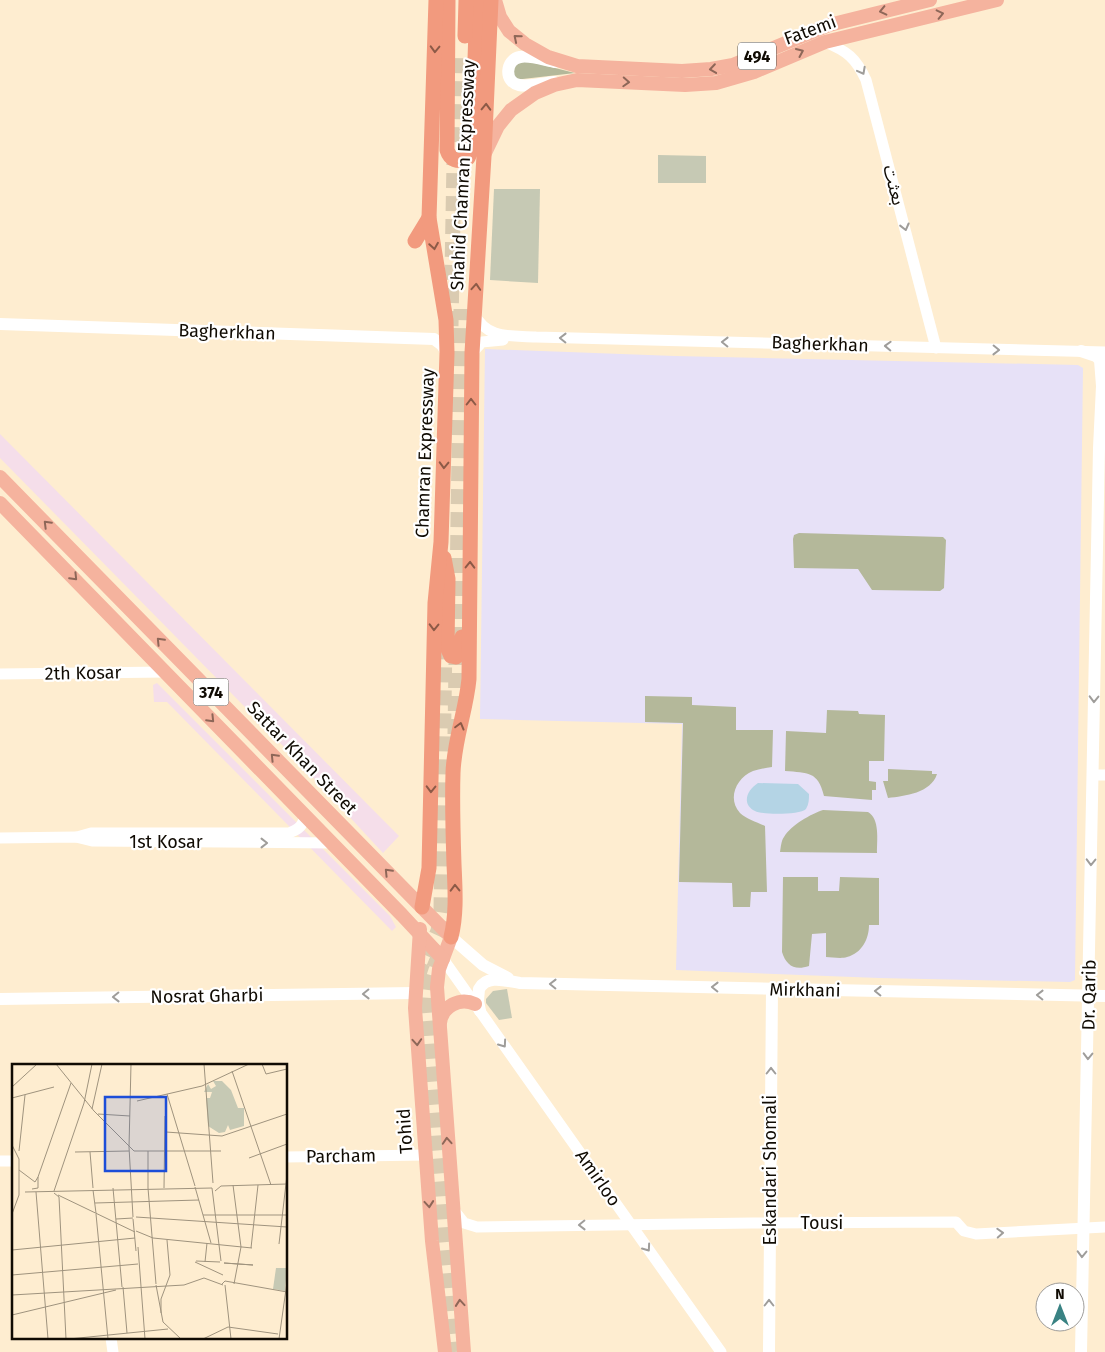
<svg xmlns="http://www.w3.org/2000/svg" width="1105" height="1352" viewBox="0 0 1105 1352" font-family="'Fira Sans','Noto Sans Arabic',sans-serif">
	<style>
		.commercial { fill: #f5deea }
		.medical { fill: #e7e1f7 }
		.green { fill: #c6c9b4 }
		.forest { fill: #b4b89a }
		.water { fill: #b4d4e5 }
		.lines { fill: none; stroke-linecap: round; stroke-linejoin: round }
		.trunk-tunnel { stroke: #dacbb1; stroke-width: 15; stroke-dasharray: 15 8; stroke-linecap: butt }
		.tertiary { stroke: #fff; stroke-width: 11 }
		.secondary { stroke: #fff; stroke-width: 12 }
		.primary { stroke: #f5b39e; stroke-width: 14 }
		.trunk { stroke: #f29a7e; stroke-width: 15 }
		.oneway { stroke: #8e6758 }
		.oneway2 { stroke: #8c5a47 }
		.oneway3 { stroke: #9f9d9a }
		.labels { text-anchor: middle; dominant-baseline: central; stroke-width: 4.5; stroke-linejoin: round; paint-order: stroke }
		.shield { fill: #fff; stroke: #58544f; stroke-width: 1 }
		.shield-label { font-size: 16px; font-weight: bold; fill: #100b03 }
		.street-label { font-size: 18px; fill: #100b03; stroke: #fff }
		.inset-road { fill: none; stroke: #9f937e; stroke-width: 1 }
		.view { fill: #1d4ed8; fill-opacity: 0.15; stroke: #1d4ed8; stroke-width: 2.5 }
		.inset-edge { fill: none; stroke: #100b03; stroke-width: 2.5 }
	</style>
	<rect width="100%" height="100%" fill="#feedd0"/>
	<g class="commercial">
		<polygon points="0,434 399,836 383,853 294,757 0,458"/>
		<polygon points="157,683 390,916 396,927 392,931 167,702 154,702 153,685"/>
	</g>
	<polygon class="medical" points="485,349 675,356 1078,365 1083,368 1075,980 1070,982 879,978 676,970 682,724 480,719"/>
	<g class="green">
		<polygon points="658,155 706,156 706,183 658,183"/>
		<polygon points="494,189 540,189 538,283 490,280"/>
		<polygon points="507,989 512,1018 499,1020 486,1003 486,999 493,991"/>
	</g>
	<g class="forest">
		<polygon points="523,60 575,73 514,80 510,66"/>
		<polygon points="799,533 943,537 946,540 944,588 940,591 872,590 858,569 794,568 793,539 794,535"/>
		<path d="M645,696L692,697V705L736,707V730H773L772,767C766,768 759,769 753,771C736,778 727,799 740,813C746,819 757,822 765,826L767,892H751L750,907H733L732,883L679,882L683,723L645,722Z"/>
		<path d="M827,710L858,711L859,714L885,715L884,761H869V781L876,782V790H872V800L824,796C818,771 808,773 785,771L786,731L826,733Z"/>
		<path d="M888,769L932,771V774H937C931,793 905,796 888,798L883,781H888Z"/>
		<path d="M823,810L868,812C880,819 877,840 877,853L780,852C781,847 781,841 784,837C791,825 811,814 823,810Z"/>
		<path d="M783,877H818V891H839L840,877L879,878V925H869C869,939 862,953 847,957C841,959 832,957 826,957V933L812,934L809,966C794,971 786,965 782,952Z"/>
	</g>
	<path class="water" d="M758,783L798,784L809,794C809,799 809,804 806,809C800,815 762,815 755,811C741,804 747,790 758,783Z"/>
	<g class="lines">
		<g class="trunk-tunnel">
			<polyline points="451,326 456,53"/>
			<polyline points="455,734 461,309"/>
			<path d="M440,954C431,971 428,985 427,1003L454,1352"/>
			<polyline points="418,977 422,965 438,931 441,910 445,639"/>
		</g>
		<g class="tertiary">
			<path d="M825,42C847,51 856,58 866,80L936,348"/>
			<path d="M474,314C488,340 510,335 536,337L1105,352"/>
			<polyline points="472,353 482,342 503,340"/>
			<polyline points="0,674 166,672"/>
			<polyline points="1093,775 1105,775"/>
			<path d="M77,837L91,833H289C299,829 303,826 305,815"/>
			<polyline points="0,838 76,837 92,841 332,843"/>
			<polyline points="443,959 721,1352"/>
			<polyline points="286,1157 425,1155"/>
			<polyline points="0,1161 14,1161"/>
			<polyline points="453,1209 464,1223 477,1227 752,1223 956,1222 964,1231 976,1234 1105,1227"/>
			<polyline points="111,1338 113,1352"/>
		</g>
		<g class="secondary">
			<path d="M554,82C544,83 529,87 519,85C504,82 505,60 520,57C530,55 544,60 555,62"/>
			<polyline points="0,324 434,339 442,345 447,353"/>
			<polyline points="451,937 483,965 508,978"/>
			<polyline points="0,999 415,993"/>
			<path d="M480,1011L478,1001L479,989C487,974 506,981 520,983L1105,996"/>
			<polyline points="769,1352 772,989"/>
			<polyline points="1081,1352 1099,448 1102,386 1100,360 1096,356 1081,351"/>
		</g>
		<g class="primary">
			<polyline points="495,0 500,17 509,31 525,44 548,57 577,66 682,71 711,69 733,65 829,25 930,0"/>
			<polyline points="484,155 498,126 511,110 535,93 554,85 577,80 685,85 716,83 754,72 825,42 997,0"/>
			<polyline points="0,477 451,937 439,969 437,987 464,1352"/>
			<polyline points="0,503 402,915 443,959"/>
			<polyline points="420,929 415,1008 432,1241 445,1352"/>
			<path d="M440,1023C442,1006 460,997 475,1004"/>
		</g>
		<g class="trunk">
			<path d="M448,0L447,150C450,160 458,163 468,158L472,149L477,0"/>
			<polyline points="465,36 466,0"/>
			<polyline points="415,241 429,218"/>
			<polyline points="444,558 448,579 447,647 451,656 456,657 460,653 462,637"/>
			<polyline points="422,907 429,868 435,603 441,542 447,353 446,320 429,218 436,0"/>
			<path d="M451,937C457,913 455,888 454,864C453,834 452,803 453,773C454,740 466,711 469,679L472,353L484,156L491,0"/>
		</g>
	</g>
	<defs><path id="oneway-chevron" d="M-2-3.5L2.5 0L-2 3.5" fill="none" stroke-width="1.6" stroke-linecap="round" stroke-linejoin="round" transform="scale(1.25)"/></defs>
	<g class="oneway">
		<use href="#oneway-chevron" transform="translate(883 11) rotate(167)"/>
		<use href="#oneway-chevron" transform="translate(940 14) rotate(-13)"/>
		<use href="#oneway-chevron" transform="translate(517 38) rotate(-140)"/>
		<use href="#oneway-chevron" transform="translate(800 52) rotate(-24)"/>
		<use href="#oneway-chevron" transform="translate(713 69) rotate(172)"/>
		<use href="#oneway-chevron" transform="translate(626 82) rotate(3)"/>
		<use href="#oneway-chevron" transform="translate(47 524) rotate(-135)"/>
		<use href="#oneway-chevron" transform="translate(74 577) rotate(46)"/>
		<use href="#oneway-chevron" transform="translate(160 641) rotate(-134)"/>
		<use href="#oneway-chevron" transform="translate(211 719) rotate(46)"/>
		<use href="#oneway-chevron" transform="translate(274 757) rotate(-134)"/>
		<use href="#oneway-chevron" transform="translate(388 872) rotate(-134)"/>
		<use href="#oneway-chevron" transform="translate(417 1042) rotate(86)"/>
		<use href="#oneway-chevron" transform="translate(447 1141) rotate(-94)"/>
		<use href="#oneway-chevron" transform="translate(429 1204) rotate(85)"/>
		<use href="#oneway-chevron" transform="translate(460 1303) rotate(-95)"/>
	</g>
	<g class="oneway2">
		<use href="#oneway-chevron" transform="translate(435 49) rotate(92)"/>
		<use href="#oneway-chevron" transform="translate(486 107) rotate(-88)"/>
		<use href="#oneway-chevron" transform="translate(434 246) rotate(81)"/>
		<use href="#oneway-chevron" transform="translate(476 287) rotate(-86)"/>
		<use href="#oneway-chevron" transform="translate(471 402) rotate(-90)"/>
		<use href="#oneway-chevron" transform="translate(444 465) rotate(92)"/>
		<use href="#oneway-chevron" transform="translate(470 565) rotate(-89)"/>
		<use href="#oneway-chevron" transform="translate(434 627) rotate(91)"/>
		<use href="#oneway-chevron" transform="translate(460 726) rotate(-75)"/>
		<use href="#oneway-chevron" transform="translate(431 789) rotate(91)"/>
		<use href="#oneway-chevron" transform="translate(455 888) rotate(-91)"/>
	</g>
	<g class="oneway3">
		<use href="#oneway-chevron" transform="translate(862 71) rotate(62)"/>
		<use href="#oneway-chevron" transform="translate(905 227) rotate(76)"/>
		<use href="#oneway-chevron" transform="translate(563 338) rotate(-179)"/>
		<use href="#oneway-chevron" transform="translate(725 342) rotate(-179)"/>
		<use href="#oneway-chevron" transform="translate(888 346) rotate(-178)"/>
		<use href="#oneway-chevron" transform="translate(996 350) rotate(1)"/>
		<use href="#oneway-chevron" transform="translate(1094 699) rotate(91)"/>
		<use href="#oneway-chevron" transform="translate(264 843)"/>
		<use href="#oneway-chevron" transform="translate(1091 862) rotate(91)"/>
		<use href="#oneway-chevron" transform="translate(553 984) rotate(-179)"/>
		<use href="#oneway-chevron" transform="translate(715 987) rotate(-179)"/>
		<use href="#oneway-chevron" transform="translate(878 991) rotate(-179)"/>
		<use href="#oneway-chevron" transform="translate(366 994) rotate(179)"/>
		<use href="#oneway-chevron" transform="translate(1040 995) rotate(-179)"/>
		<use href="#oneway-chevron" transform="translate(116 997) rotate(179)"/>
		<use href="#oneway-chevron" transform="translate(503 1044) rotate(55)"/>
		<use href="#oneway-chevron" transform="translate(1088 1056) rotate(91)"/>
		<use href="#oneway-chevron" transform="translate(771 1071) rotate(-90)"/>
		<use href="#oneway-chevron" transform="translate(582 1225) rotate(179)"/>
		<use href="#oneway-chevron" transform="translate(1000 1233) rotate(-3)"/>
		<use href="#oneway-chevron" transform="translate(647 1248) rotate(55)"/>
		<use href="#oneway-chevron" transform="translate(1082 1254) rotate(91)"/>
		<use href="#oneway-chevron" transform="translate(769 1303) rotate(-90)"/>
	</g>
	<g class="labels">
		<g class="shield">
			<rect x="738" y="42.5" width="38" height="27" rx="4"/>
			<rect x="193.5" y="678.5" width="35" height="27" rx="4"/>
		</g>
		<g class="shield-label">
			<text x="757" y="56">494</text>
			<text x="211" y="692">374</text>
		</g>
		<g class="street-label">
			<text transform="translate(810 30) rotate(-20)">Fatemi</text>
			<text transform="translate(463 175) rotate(-87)">Shahid Chamran Expressway</text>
			<text transform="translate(894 185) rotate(76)">بعثت</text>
			<text transform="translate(227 332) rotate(2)">Bagherkhan</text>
			<text transform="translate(820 344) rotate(2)">Bagherkhan</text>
			<text transform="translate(425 453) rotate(-88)">Chamran Expressway</text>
			<text transform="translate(83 673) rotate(-1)">2th Kosar</text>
			<text transform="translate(302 758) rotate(46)">Sattar Khan Street</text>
			<text x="166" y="842">1st Kosar</text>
			<text transform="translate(805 990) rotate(1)">Mirkhani</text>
			<text transform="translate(1089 995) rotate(-89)">Dr. Qarib</text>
			<text transform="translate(207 996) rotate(-1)">Nosrat Gharbi</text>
			<text transform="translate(405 1131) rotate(-94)">Tohid</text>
			<text transform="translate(341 1156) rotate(-1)">Parcham</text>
			<text transform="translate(770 1170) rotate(-90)">Eskandari Shomali</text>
			<text transform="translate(598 1178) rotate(55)">Amirloo</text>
			<text x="822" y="1223">Tousi</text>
		</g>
	</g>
	<g transform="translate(12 1064)">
		<rect width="275" height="275" fill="#feedd0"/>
		<path d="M201,17H210L219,26L226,44H232V62L218,66L216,61L213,68L207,69L196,62L194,34H198L200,28H192L196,20L199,25L204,22ZM264,204H275L273,227L261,225Z" fill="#c6c9b4"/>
		<path class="inset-road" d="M44,0L82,47L122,87M192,0L201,119M250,0L254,10L275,5M220,7L259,121M0,23L25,0M155,30L183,122M0,34L42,23M125,37L190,22L237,0M80,45L90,0M86,50L118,52M154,68L210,72L275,50M0,81L7,95V131L0,150M117,83L121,153M117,83L119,0M7,87L13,31M122,87H209M136,87V124L144,220M63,88L117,87M78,88L81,124M237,94L275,80M7,106L23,118L26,113M221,121L229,183L222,220M183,123L199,179M101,124L110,223M152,124L153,52M20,125L26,124V113L59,19M81,126L84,149M42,127L72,39L80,0M203,127L209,122L275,120M13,128L200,124L209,197M24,128L36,275M42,129L47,133L54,275M46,131L123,168M83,139L187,136M84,150L96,275M191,151H275M124,153L275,163M104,155L121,154M121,155L124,187M124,167L141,174L240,184M267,180L275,111M126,183L133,275M239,184L246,121M0,186L123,174M184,197L208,198M183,198L211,211M193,198L195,179M212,199L241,201L212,199M0,211L126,200M210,220L213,217L275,228M144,221L151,258L169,275M213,221L219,275M111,223L115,269M0,231L172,221L192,214L211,221M149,249V235L158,211L155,176M0,251L104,226M57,275L156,265M191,275L216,263L266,270M267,275L275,218"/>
		<path class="view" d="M93,33H154V107H93Z"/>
		<rect width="275" height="275" class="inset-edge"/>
	</g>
	<g transform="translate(1060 1307)"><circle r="24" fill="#ffffff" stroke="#9f9d9a"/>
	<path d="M0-4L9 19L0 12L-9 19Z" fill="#398283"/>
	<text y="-8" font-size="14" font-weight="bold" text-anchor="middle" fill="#100b03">N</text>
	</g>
</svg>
